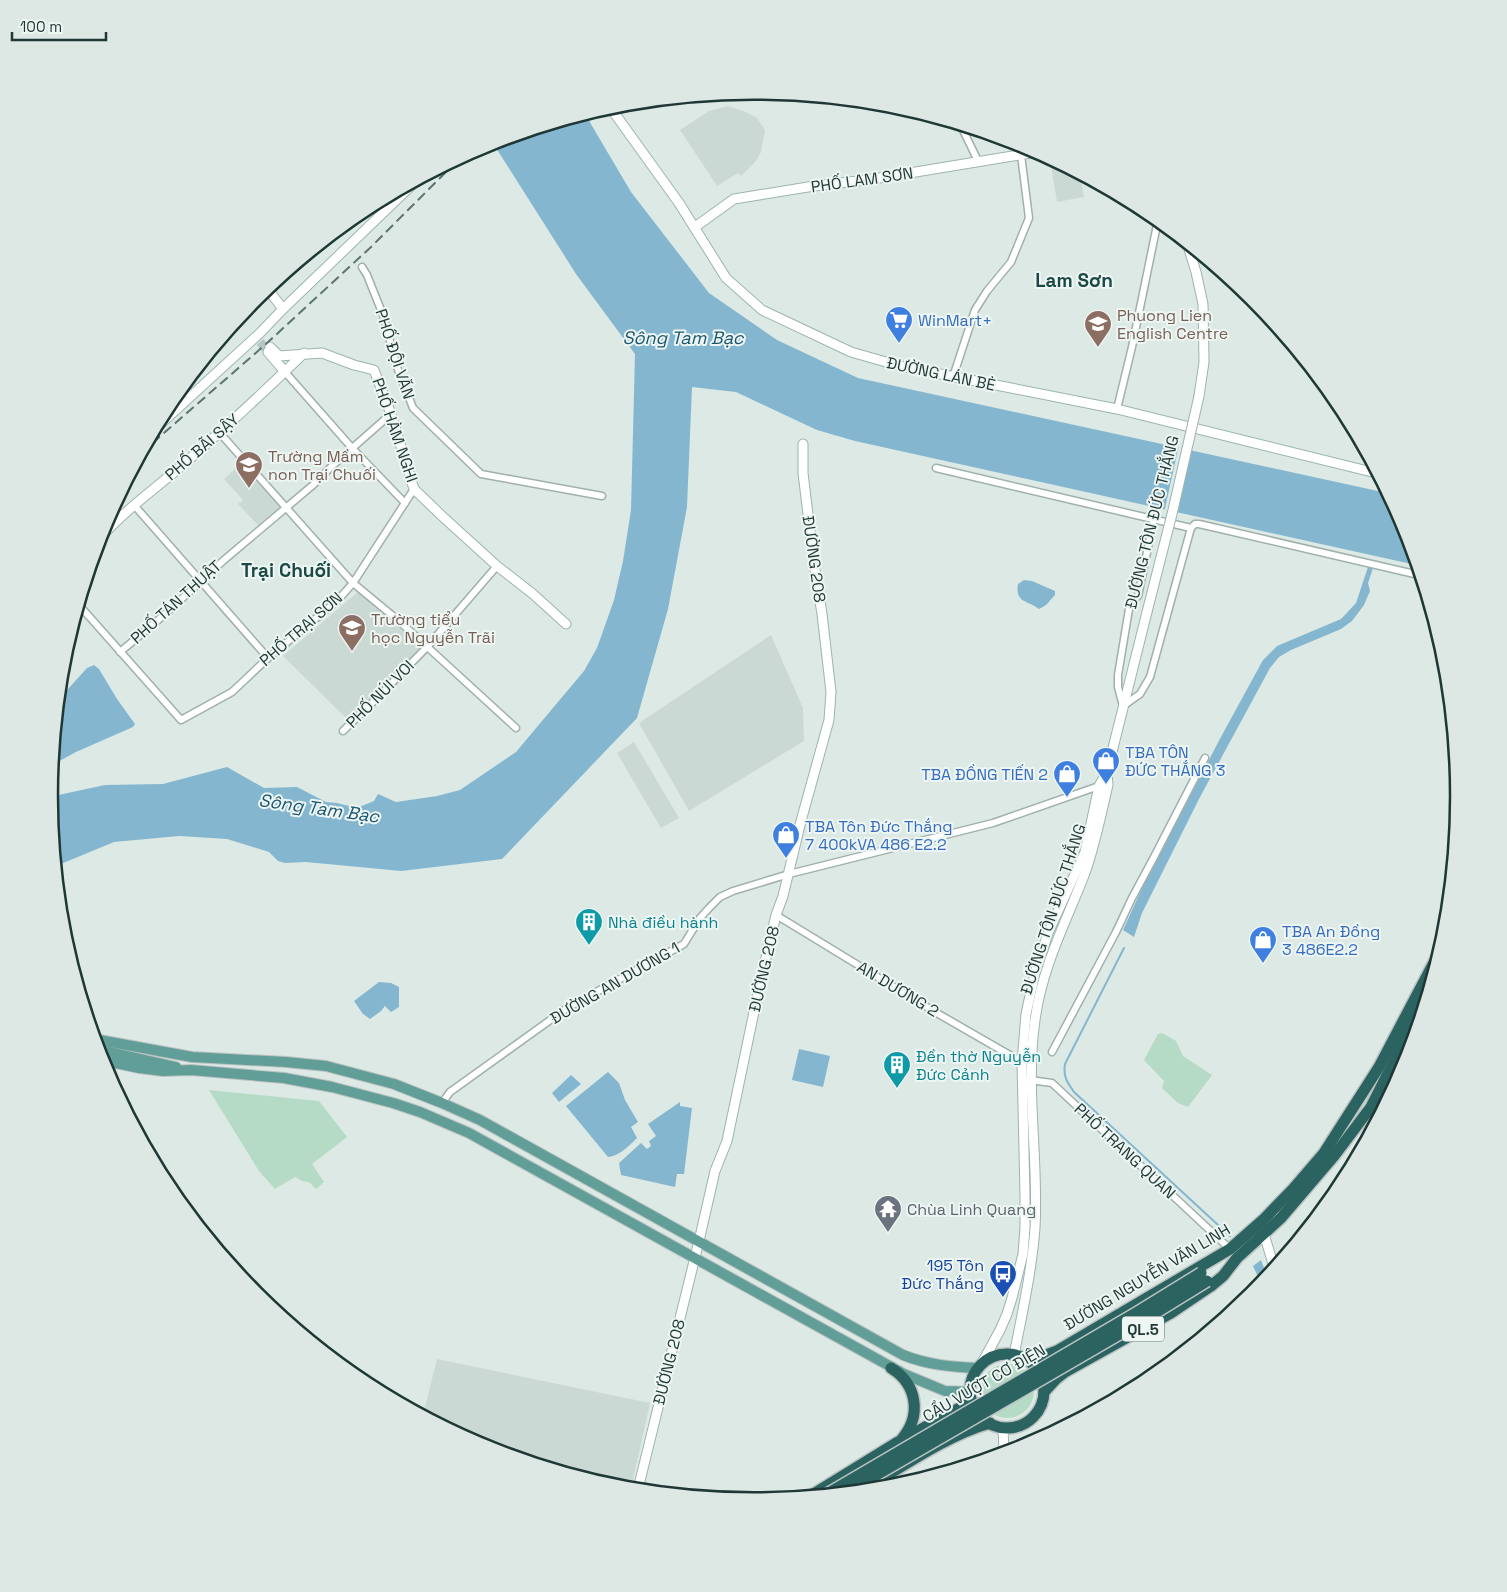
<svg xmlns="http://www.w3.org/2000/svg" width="1507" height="1592" viewBox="0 0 1507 1592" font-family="'Space Grotesk',sans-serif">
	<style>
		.built { fill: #cbd9d5 }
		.green { fill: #b5dac5 }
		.water { fill: #84b7cf }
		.pier { fill: #dde9e5 }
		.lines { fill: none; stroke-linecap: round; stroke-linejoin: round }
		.stream { stroke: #84b7cf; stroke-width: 2 }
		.secondary-tunnel { stroke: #b7c6c2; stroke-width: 9; stroke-dasharray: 9 4.5; stroke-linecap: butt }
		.street-casing { stroke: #a0b0ad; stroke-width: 9 }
		.secondary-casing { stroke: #9cb4af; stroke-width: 11 }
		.primary-casing { stroke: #bcc3c2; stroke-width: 12 }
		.highway-casing { stroke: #bcc3c2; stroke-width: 14 }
		.street { stroke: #fff; stroke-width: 6 }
		.secondary { stroke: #fff; stroke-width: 9 }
		.primary { stroke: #629e98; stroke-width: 10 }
		.highway { stroke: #2b6361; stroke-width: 11 }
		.rail { stroke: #597471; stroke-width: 2; stroke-dasharray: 10 5; stroke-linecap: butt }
		.secondary-bridge-casing { stroke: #9cb4af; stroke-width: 11; stroke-linecap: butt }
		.highway-bridge-casing { stroke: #bcc3c2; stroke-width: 14; stroke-linecap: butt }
		.secondary-bridge { stroke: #fff; stroke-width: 9 }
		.highway-bridge { stroke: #2b6361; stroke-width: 11 }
		.labels { text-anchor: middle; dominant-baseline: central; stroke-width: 4; stroke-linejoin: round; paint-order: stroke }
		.shield { fill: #edf6f3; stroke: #5d716e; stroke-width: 1 }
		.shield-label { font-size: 15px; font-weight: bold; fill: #1f3835 }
		.street-label { font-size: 16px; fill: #1f3835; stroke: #edf6f3 }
		.education-label { font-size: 16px; fill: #785e54; stroke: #edf6f3; text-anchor: start }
		.shop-label { font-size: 16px; fill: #366cbe; stroke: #edf6f3; text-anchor: start }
		.culture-label { font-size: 16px; fill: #0d838f; stroke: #edf6f3; text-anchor: start }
		.worship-label { font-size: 16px; fill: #5b616d; stroke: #edf6f3; text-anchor: start }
		.transit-label { font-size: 16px; fill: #164399; stroke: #edf6f3; text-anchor: end }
		.water-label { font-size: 18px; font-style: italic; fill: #1b5672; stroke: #edf6f3 }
		.quarter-label { font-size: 19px; font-weight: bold; fill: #1c4945; stroke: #edf6f3 }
		.rim { fill: none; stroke: #1f3835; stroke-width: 2.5 }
	</style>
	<rect width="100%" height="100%" fill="#dde9e5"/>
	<g class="built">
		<polygon points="728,106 746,112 757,118 765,130 761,152 756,161 741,176 738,173 717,186 680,130 709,111"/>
		<polygon points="1050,159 1080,175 1084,197 1057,202"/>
		<polygon points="242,462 280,507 258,525 238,504 243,500 224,479"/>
		<polygon points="359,591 421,647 349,721 283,656"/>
		<polygon points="771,635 803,708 804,741 689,811 639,723"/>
		<polygon points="634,742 679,818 661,828 617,753"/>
		<polygon points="437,1359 650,1403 631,1489 616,1487 484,1447 423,1415"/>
	</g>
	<g class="green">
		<polygon points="1162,1033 1176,1041 1183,1056 1212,1075 1188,1107 1178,1103 1162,1088 1164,1081 1144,1060 1158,1034"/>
		<polygon points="209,1090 319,1101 347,1137 312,1164 324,1182 316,1189 309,1182 302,1181 295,1177 275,1189 259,1171"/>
		<circle cx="1007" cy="1391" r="27"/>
	</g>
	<g class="water">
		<polygon points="585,114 631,192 709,293 777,340 858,378 1387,493 1405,527 1416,565 855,441 817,430 736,392 692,387 687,507 668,609 637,718 502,859 401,871 306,862 285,863 278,861 269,852 227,839 179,836 114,842 56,866 49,797 105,785 163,784 227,767 264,788 297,787 326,802 337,803 357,808 374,801 378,794 396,802 437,796 460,790 516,752 584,671 597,648 614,600 623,561 631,510 635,354 576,274 498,151 491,143"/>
		<polygon points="1368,567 1373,568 1368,583 1370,591 1364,605 1352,621 1341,629 1291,650 1279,657 1270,668 1200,797 1142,913 1134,937 1123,930 1144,884 1222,735 1263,660 1277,646 1341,619 1356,603"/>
		<path d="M1024,580L1032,581L1055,591V595C1048,602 1048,605 1039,609C1027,600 1015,603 1018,584Z"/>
		<polygon points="94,665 99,669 117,699 135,724 133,727 76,752 52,765 58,700 87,668"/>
		<polygon points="379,982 391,983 399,987 399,1007 391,1012 385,1006 381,1011 370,1019 363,1014 354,1001"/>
		<polygon points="799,1049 830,1056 823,1087 792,1080"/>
		<path d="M608,1072L619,1083L625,1100L638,1122L631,1127L637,1138C629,1146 619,1156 608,1157L566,1106Z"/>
		<polygon points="571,1075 581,1084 559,1102 552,1093"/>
		<polygon points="680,1102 680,1106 692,1108 684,1174 677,1174 675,1187 621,1175 619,1163 641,1143 647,1149 651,1146 649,1141 656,1136 648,1124"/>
		<polygon points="1261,1260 1267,1276 1261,1283 1253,1266"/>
	</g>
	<polygon class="pier" points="1179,445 1192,448 1177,515 1164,513"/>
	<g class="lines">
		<path class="stream" d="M1124,948L1065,1064C1063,1077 1067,1082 1074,1092L1230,1236"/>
		<polyline class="secondary-tunnel" points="260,342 267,350"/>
		<defs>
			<g id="street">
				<polyline points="961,126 978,161"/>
				<polyline points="362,267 367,275 383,315 397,367 413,408 481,474 602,496"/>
				<polyline points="285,372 352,448 405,503"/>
				<polyline points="953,377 975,310 987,291 1011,262 1029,218 1021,155"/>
				<polyline points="1117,409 1132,347 1158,220"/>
				<polyline points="219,432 353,583 399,621 516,728"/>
				<polyline points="936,468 1191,528 1195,524 1199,524 1419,575"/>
				<polyline points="134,505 268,658"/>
				<polyline points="1154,518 1138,596 1130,603 1118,675 1118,687 1123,706 1140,694 1150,677 1191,528"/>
				<polyline points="79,605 181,720 232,692 268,658 338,600 353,583 414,489"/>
				<polyline points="120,652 164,615 224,560 313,485 332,466 391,414"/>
				<polyline points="343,731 384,691 427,647 497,566"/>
				<polyline points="776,915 935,1012 1022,1062 1023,1064"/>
				<polyline points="1052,1052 1116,932 1132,898 1153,859 1205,758"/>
				<polyline points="1030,1080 1052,1083 1230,1249"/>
				<polyline points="442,1103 450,1092 567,1008 684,944 700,918 710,907 720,897 733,891 789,874 993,823 1099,786"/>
			</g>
			<g id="secondary">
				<polyline points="610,107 679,203 726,278 762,310 851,352 900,366 1117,409 1376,473"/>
				<polyline points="695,227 734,199 814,186 867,180 1037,152"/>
				<polyline points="1188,246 1196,272 1203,304 1204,362 1199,396"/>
				<polyline points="267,288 283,309"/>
				<polyline points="270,347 279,356 322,353 354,365 374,370 391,414 414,489 442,516 497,566 533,594 566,624"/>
				<polyline points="268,352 285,372"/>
				<polyline points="154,430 260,333 283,309 416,181"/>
				<path d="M99,539C123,512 152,491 179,468C222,431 263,393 304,353"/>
				<polyline points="1264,1234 1274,1267"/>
				<path d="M1014,1355C1022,1315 1032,1269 1035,1228C1039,1158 1025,1089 1035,1020C1042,967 1066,922 1085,873C1095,845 1101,814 1108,785L1107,772"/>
				<polyline points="982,1363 1000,1330 1007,1314 1012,1298 1023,1254 1025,1228 1025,1196 1022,1062 1026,1014 1035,973 1048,933 1085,852 1099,786 1107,772 1147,612"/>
				<polyline points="1003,1427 1004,1453"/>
				<polyline points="638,1489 699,1241 715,1171 727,1141 759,988 776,915 783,896 801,821 829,720 831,692 822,614 814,564 803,473 803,444"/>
			</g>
			<g id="primary">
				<path d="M94,1039L192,1057L286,1062L326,1066L394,1084L442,1103L480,1120L903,1355C928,1365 952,1367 978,1368"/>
				<polyline points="97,1049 176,1067"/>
				<polyline points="101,1060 139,1068 163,1071 191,1070 284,1078 332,1087 393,1103 420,1112 469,1133 904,1374 945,1391 971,1392"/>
			</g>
			<g id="highway">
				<circle cx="1007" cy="1391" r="37"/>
				<polyline points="1024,1358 1041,1357 1057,1351 1230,1249 1263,1220 1293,1189 1324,1153 1379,1067 1439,953"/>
				<path d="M891,1368C917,1384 922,1415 902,1439"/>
				<polyline points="1044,1392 1056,1379 1065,1372 1171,1313 1211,1286 1223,1276 1237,1258 1281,1218 1334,1156 1371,1107 1423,1004"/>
				<path d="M863,1490C902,1467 947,1435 990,1423"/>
				<polyline points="812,1495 898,1442 972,1401"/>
			</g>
		</defs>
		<use href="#street" class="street-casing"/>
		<use href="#secondary" class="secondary-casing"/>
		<use href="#primary" class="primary-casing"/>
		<use href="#highway" class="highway-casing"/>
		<use href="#street" class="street"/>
		<use href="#secondary" class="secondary"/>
		<use href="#primary" class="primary"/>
		<use href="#highway" class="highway"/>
		<polyline class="rail" points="141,453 266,344 372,246 461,157"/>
		<defs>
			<polyline id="secondary-bridge" points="1147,612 1173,510 1199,396"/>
			<g id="highway-bridge">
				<polyline points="847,1492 1142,1321 1207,1281"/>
				<polyline points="827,1494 1136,1313 1201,1273"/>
			</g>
		</defs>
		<use href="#secondary-bridge" class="secondary-bridge-casing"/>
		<use href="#highway-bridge" class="highway-bridge-casing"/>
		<use href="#secondary-bridge" class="secondary-bridge"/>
		<use href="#highway-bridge" class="highway-bridge"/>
	</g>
	<defs>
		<symbol id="supermarket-pin" viewBox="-11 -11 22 30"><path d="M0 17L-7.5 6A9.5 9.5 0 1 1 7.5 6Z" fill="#3f7fe0" stroke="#edf6f3"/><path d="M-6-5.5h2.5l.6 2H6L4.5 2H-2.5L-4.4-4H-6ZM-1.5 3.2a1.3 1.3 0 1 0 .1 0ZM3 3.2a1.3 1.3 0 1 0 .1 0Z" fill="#fff"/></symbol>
		<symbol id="school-pin" viewBox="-11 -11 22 30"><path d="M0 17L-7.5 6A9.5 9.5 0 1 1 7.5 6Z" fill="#8d6e63" stroke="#edf6f3"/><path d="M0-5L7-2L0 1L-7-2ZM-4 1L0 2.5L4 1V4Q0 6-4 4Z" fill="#fff"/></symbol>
		<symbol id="shop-pin" viewBox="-11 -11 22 30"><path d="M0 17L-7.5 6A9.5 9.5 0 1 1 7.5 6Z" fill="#3f7fe0" stroke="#edf6f3"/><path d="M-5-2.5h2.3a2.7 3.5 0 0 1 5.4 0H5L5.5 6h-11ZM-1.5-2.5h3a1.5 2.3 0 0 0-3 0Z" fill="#fff"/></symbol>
		<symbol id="building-pin" viewBox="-11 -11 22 30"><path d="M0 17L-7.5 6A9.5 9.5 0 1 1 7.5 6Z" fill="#0f9aa8" stroke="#edf6f3"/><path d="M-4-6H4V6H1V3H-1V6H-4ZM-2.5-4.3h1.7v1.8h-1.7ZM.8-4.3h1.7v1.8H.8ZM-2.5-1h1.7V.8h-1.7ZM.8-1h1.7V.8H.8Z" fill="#fff"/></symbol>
		<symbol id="temple-pin" viewBox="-11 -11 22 30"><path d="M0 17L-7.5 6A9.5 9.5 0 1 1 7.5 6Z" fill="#6b7280" stroke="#edf6f3"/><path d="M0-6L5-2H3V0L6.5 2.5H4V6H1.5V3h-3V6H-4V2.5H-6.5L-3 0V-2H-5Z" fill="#fff"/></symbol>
		<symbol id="bus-pin" viewBox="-11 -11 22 30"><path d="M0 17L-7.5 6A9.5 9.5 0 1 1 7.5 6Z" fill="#1a4fb4" stroke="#edf6f3"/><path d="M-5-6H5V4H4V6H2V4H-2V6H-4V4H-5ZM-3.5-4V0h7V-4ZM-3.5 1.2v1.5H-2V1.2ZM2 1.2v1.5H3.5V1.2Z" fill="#fff"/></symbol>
	</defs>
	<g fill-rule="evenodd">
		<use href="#supermarket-pin" x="883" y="304" width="32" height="43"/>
		<use href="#school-pin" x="1082" y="308" width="32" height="43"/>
		<use href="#school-pin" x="233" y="449" width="32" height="43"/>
		<use href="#school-pin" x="336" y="612" width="32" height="43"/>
		<use href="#shop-pin" x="1090" y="745" width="32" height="43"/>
		<use href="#shop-pin" x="1051" y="758" width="32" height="43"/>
		<use href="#shop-pin" x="770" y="819" width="32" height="43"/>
		<use href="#building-pin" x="573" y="906" width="32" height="43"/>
		<use href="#shop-pin" x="1247" y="924" width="32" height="43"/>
		<use href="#building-pin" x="881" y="1049" width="32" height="43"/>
		<use href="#temple-pin" x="872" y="1193" width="32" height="43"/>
		<use href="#bus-pin" x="987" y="1258" width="32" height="43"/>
	</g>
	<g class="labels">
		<rect class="shield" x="1122" y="1316.5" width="42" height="25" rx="4"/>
		<g class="shield-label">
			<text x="1143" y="1329">QL.5</text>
		</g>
		<g class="street-label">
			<text transform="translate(862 180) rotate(-8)">PHỐ LAM SƠN</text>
			<text transform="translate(395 354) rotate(72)">PHỐ ĐỘI VĂN</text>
			<text transform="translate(941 374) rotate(12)">ĐƯỜNG LÁN BÈ</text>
			<text transform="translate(395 430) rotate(71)">PHỐ HÀM NGHI</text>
			<text transform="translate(202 447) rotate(-41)">PHỐ BÃI SẬY</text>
			<text transform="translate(1152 522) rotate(-76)">ĐƯỜNG TÔN ĐỨC THẮNG</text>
			<text transform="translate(814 559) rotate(82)">ĐƯỜNG 208</text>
			<text transform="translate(176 602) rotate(-42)">PHỐ TÁN THUẬT</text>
			<text transform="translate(301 629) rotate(-41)">PHỐ TRẠI SƠN</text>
			<text transform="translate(380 694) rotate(-45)">PHỐ NÚI VOI</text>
			<text transform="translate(1053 909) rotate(-72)">ĐƯỜNG TÔN ĐỨC THẮNG</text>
			<text transform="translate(764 969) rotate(-77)">ĐƯỜNG 208</text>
			<text transform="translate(615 983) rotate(-30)">ĐƯỜNG AN DƯƠNG 1</text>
			<text transform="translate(898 989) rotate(31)">AN DƯƠNG 2</text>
			<text transform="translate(1125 1151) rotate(43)">PHỐ TRANG QUAN</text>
			<text transform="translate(1147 1277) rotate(-31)">ĐƯỜNG NGUYỄN VĂN LINH</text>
			<text transform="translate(669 1362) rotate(-76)">ĐƯỜNG 208</text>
			<text transform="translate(984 1383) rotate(-30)">CẦU VƯỢT CƠ ĐIỆN</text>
		</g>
		<g class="education-label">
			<text x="1117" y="315">Phuong Lien<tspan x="1117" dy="18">English Centre</tspan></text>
			<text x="268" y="456">Trường Mầm<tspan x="268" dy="18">non Trại Chuối</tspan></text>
			<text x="371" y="619">Trường tiểu<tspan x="371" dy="18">học Nguyễn Trãi</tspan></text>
		</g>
		<g class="shop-label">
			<text x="918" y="320">WinMart+</text>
			<text x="1125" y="752">TBA TÔN<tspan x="1125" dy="18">ĐỨC THẮNG 3</tspan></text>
			<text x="1048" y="774" text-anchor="end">TBA ĐỒNG TIẾN 2</text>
			<text x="805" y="826">TBA Tôn Đức Thắng<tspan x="805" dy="18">7 400kVA 486 E2.2</tspan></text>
			<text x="1282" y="931">TBA An Đồng<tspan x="1282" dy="18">3 486E2.2</tspan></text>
		</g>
		<g class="culture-label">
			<text x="608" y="922">Nhà điều hành</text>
			<text x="916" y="1056">Đền thờ Nguyễn<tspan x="916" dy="18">Đức Cảnh</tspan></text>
		</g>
		<g class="worship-label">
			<text x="907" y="1209">Chùa Linh Quang</text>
		</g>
		<g class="transit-label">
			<text x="984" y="1265">195 Tôn<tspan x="984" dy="18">Đức Thắng</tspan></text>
		</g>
		<g class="water-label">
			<text x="683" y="337">Sông Tam Bạc</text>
			<text transform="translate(319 808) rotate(8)">Sông Tam Bạc</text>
		</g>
		<g class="quarter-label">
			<text x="1074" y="280">Lam Sơn</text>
			<text x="286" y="570">Trại Chuối</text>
		</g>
	</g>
	<path d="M0 0H1507V1592H0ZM58 796a696 696 0 1 1 1392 0a696 696 0 1 1-1392 0Z" fill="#dde7e4" fill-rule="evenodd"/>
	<path class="rim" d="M58 796a696 696 0 1 1 1392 0a696 696 0 1 1-1392 0Z"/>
	<path d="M12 32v8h94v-8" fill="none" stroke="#1f3835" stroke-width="2.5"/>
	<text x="20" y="32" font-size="15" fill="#1f3835" stroke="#edf6f3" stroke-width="4" paint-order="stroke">100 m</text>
</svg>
